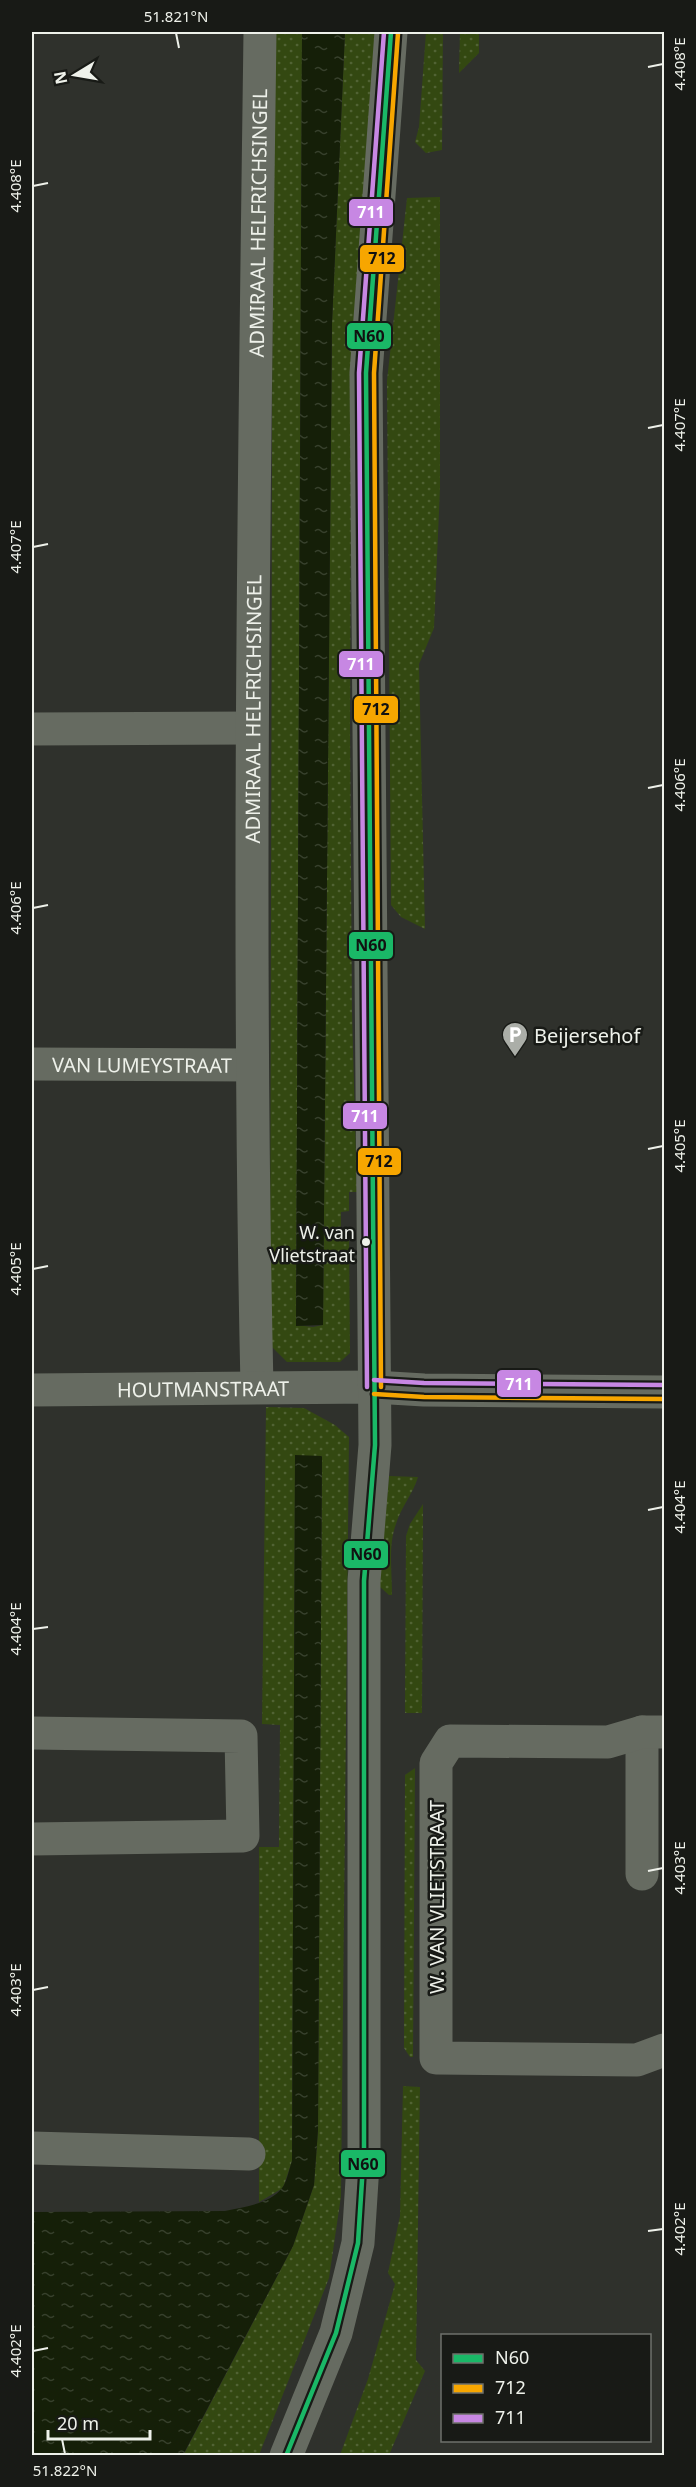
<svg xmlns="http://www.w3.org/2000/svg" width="696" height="2487" viewBox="0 0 696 2487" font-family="'Noto Sans',sans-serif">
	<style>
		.grass { fill: url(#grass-dots) }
		.water { fill: url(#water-ripples) }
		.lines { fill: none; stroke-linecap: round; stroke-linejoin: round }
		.minor { stroke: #666b61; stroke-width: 33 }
		.tertiary { stroke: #666b61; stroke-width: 33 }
		.bus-1-casing { stroke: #181a16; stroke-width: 9 }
		.bus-2-casing { stroke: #181a16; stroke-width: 9 }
		.bus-3-casing { stroke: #181a16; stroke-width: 9 }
		.bus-1 { stroke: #1ab867; stroke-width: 4.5 }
		.bus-2 { stroke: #f7a600; stroke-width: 4.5 }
		.bus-3 { stroke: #c787e3; stroke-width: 4.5 }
		.ticks { fill: none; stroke: #eef1ea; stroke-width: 2 }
		.bus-dot { fill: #eef1ea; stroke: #181a16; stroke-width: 2 }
		.labels { text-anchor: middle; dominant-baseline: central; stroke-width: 5; stroke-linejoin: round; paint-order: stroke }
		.bus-label { font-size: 18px; fill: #eef1ea; stroke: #181a16; text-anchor: end }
		.street-label { font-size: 20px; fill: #eef1ea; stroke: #181a16 }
		.poi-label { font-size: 20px; fill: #eef1ea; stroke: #181a16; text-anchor: start }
		.line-badge { stroke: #181a16; stroke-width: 2 }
		.badge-label { font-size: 16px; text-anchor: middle; font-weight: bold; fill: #fff }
		.pale-badge-label { font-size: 16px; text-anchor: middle; font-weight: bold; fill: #111 }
		.neatline { fill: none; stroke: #eef1ea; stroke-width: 2 }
		.ticks-label { font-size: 15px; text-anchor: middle; fill: #eef1ea }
	</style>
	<defs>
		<pattern id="grass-dots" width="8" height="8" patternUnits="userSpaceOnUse" patternTransform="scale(1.5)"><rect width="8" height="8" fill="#334811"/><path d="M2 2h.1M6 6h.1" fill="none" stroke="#516334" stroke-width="1.8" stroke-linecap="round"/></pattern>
		<pattern id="water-ripples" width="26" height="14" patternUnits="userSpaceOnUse" patternTransform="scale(1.5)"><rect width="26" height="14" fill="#151f08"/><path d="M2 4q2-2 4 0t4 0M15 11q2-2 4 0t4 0" fill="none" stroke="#37402c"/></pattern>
	</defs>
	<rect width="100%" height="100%" fill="#2f312c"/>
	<g class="grass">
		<polygon points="273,32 302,32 296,1325 313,1327 323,1325 332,324 345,32 379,32 351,454 350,728 352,1013 357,1192 349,1192 349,1211 341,1212 341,1232 349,1232 350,1353 340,1362 287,1362 270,1345"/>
		<polygon points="426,32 443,32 442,150 426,153 415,142 419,127"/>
		<polygon points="460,32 479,32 479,53 459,73"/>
		<polygon points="440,197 440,488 434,628 419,664 425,929 401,917 391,905 387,381 407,198"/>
		<polygon points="266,1407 304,1408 335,1425 349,1437 341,2196 329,2278 259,2455 183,2456 293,2246 314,2185 318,2130 322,1456 295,1456 292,2161 283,2188 259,2202 259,1847 279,1847 280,1725 262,1724"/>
		<path d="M389,1476L418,1477C413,1494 401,1507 396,1524C388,1545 392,1572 392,1595H389L379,1586Z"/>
		<polygon points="423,1504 422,1713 405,1713 406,1536 410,1524"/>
		<polygon points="415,1768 413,2057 410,2057 404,2048 405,1775"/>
		<polygon points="403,2086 420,2087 416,2360 425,2371 389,2455 340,2455 368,2379 395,2284 388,2273 400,2216"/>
	</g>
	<g class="water">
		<polygon points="302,32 345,32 332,324 323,1325 296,1326"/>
		<path d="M295,1455L322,1456L318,2130L314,2185L293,2246L183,2455H32V2212L225,2211C243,2207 270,2204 282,2188C287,2182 289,2169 292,2161Z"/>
	</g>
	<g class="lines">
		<g class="minor">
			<polyline points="32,729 251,728"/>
			<path id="s1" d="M32,1064L252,1065"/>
			<path id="s2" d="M257,1387C247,935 254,483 260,32"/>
			<path id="s3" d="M32,1390L374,1387L424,1390L664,1392"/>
			<polyline points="642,1732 642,1874"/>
			<polyline points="664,1732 642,1732 608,1742 450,1741 436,1763 436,2058 637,2060 664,2050"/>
			<polyline points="32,1733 241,1736 243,1836 32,1839"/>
			<polyline points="32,2148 249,2154"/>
		</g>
		<polyline class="tertiary" points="286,2456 336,2333 358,2243 364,2149 364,1581 375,1445 366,373 391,32"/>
		<defs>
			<polyline id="bus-1" points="286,2456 336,2333 358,2243 364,2149 364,1581 375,1445 366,373 391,32"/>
			<g id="bus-2">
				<polyline points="381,1387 374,373 398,33"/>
				<polyline points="374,1394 424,1397 664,1399"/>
			</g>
			<g id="bus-3">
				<polyline points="374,1380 424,1383 664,1385"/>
				<polyline points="367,1387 359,373 384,32"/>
			</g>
		</defs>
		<use href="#bus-1" class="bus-1-casing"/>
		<use href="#bus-2" class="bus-2-casing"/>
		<use href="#bus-3" class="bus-3-casing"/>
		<use href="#bus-1" class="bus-1"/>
		<use href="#bus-2" class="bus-2"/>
		<use href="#bus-3" class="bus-3"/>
	</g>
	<path class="ticks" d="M176,33L179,48M648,67L663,64M33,186L48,183M648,428L663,425M33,547L48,544M648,788L663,785M33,908L48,905M648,1149L663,1146M33,1269L48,1266M648,1510L663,1507M33,1629L48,1627M648,1871L663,1868M33,1990L48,1987M648,2231L663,2229M33,2351L48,2348M62,2439L65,2454"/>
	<defs>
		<symbol id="parking-pin" viewBox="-11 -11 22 30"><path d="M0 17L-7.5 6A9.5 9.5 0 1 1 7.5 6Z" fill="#abaea8" stroke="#181a16"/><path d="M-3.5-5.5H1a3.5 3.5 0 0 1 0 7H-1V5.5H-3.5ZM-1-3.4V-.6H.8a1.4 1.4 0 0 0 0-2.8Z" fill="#fff"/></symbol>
	</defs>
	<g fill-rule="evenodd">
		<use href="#parking-pin" x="500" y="1020" width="30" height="40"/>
	</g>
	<circle class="bus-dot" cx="366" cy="1242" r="5"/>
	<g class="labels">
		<g class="bus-label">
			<text x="355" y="1232">W. van<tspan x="355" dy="23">Vlietstraat</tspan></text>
		</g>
		<g class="street-label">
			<text stroke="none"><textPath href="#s2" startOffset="1164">ADMIRAAL HELFRICHSINGEL</textPath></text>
			<text stroke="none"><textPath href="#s2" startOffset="678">ADMIRAAL HELFRICHSINGEL</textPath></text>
			<text stroke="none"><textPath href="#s1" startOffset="110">VAN LUMEYSTRAAT</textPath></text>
			<text stroke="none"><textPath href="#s3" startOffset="171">HOUTMANSTRAAT</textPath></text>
			<text transform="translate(436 1897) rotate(-90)">W. VAN VLIETSTRAAT</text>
		</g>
		<g class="poi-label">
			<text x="534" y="1035">Beijersehof</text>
		</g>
	</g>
	<g class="line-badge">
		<rect x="348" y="198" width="46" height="29" rx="6" fill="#c787e3"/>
		<rect x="359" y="244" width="46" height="29" rx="6" fill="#f7a600"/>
		<rect x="346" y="322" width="46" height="28" rx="6" fill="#1ab867"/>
		<rect x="338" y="650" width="46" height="28" rx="6" fill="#c787e3"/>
		<rect x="353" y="695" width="46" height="29" rx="6" fill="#f7a600"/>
		<rect x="348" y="931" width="46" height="29" rx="6" fill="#1ab867"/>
		<rect x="342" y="1102" width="46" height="28" rx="6" fill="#c787e3"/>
		<rect x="357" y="1147" width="45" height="29" rx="6" fill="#f7a600"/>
		<rect x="496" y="1369" width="46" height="29" rx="6" fill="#c787e3"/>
		<rect x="343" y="1540" width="46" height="29" rx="6" fill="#1ab867"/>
		<rect x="340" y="2149" width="46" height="29" rx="6" fill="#1ab867"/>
	</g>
	<g class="badge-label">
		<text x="371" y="218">711</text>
		<text x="361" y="670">711</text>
		<text x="365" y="1122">711</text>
		<text x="519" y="1390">711</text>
	</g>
	<g class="pale-badge-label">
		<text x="382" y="264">712</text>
		<text x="369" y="342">N60</text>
		<text x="376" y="715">712</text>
		<text x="371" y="951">N60</text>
		<text x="379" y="1167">712</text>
		<text x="366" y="1560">N60</text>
		<text x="363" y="2170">N60</text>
	</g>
	<rect width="696" height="2487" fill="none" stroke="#181a16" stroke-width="66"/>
	<rect x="441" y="2334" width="210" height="108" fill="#181a16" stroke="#6e706b" stroke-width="1.5"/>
	<rect x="453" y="2354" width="30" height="9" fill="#1ab867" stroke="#6e706b" stroke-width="1.5"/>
	<text x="495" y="2364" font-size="18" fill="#eef1ea">N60</text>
	<rect x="453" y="2384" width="30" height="9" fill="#f7a600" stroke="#6e706b" stroke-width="1.5"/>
	<text x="495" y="2394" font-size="18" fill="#eef1ea">712</text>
	<rect x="453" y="2414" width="30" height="9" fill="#c787e3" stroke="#6e706b" stroke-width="1.5"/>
	<text x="495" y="2424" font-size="18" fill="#eef1ea">711</text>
	<g transform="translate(75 75) rotate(259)" stroke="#181a16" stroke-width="4.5" paint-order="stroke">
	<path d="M0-4.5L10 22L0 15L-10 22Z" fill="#eef1ea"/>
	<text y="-9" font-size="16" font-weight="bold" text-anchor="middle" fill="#eef1ea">N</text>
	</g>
	<path d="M48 2430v9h102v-9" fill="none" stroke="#eef1ea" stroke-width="3"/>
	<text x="57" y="2430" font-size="18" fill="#eef1ea" stroke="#181a16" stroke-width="4.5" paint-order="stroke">20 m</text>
	<rect x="33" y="33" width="630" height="2421" class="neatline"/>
	<g class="ticks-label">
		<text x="176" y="22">51.821°N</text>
		<text transform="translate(680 64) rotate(-90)" y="5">4.408°E</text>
		<text transform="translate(16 186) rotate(-90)" y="5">4.408°E</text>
		<text transform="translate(680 425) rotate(-90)" y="5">4.407°E</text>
		<text transform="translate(16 547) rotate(-90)" y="5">4.407°E</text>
		<text transform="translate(680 785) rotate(-90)" y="5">4.406°E</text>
		<text transform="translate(16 908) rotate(-90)" y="5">4.406°E</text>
		<text transform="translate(680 1146) rotate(-90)" y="5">4.405°E</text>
		<text transform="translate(16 1269) rotate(-90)" y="5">4.405°E</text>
		<text transform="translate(680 1507) rotate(-90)" y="5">4.404°E</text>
		<text transform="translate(16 1629) rotate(-90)" y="5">4.404°E</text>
		<text transform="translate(680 1868) rotate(-90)" y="5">4.403°E</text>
		<text transform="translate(16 1990) rotate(-90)" y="5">4.403°E</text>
		<text transform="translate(680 2229) rotate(-90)" y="5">4.402°E</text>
		<text transform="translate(16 2351) rotate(-90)" y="5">4.402°E</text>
		<text x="65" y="2476">51.822°N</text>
	</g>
</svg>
